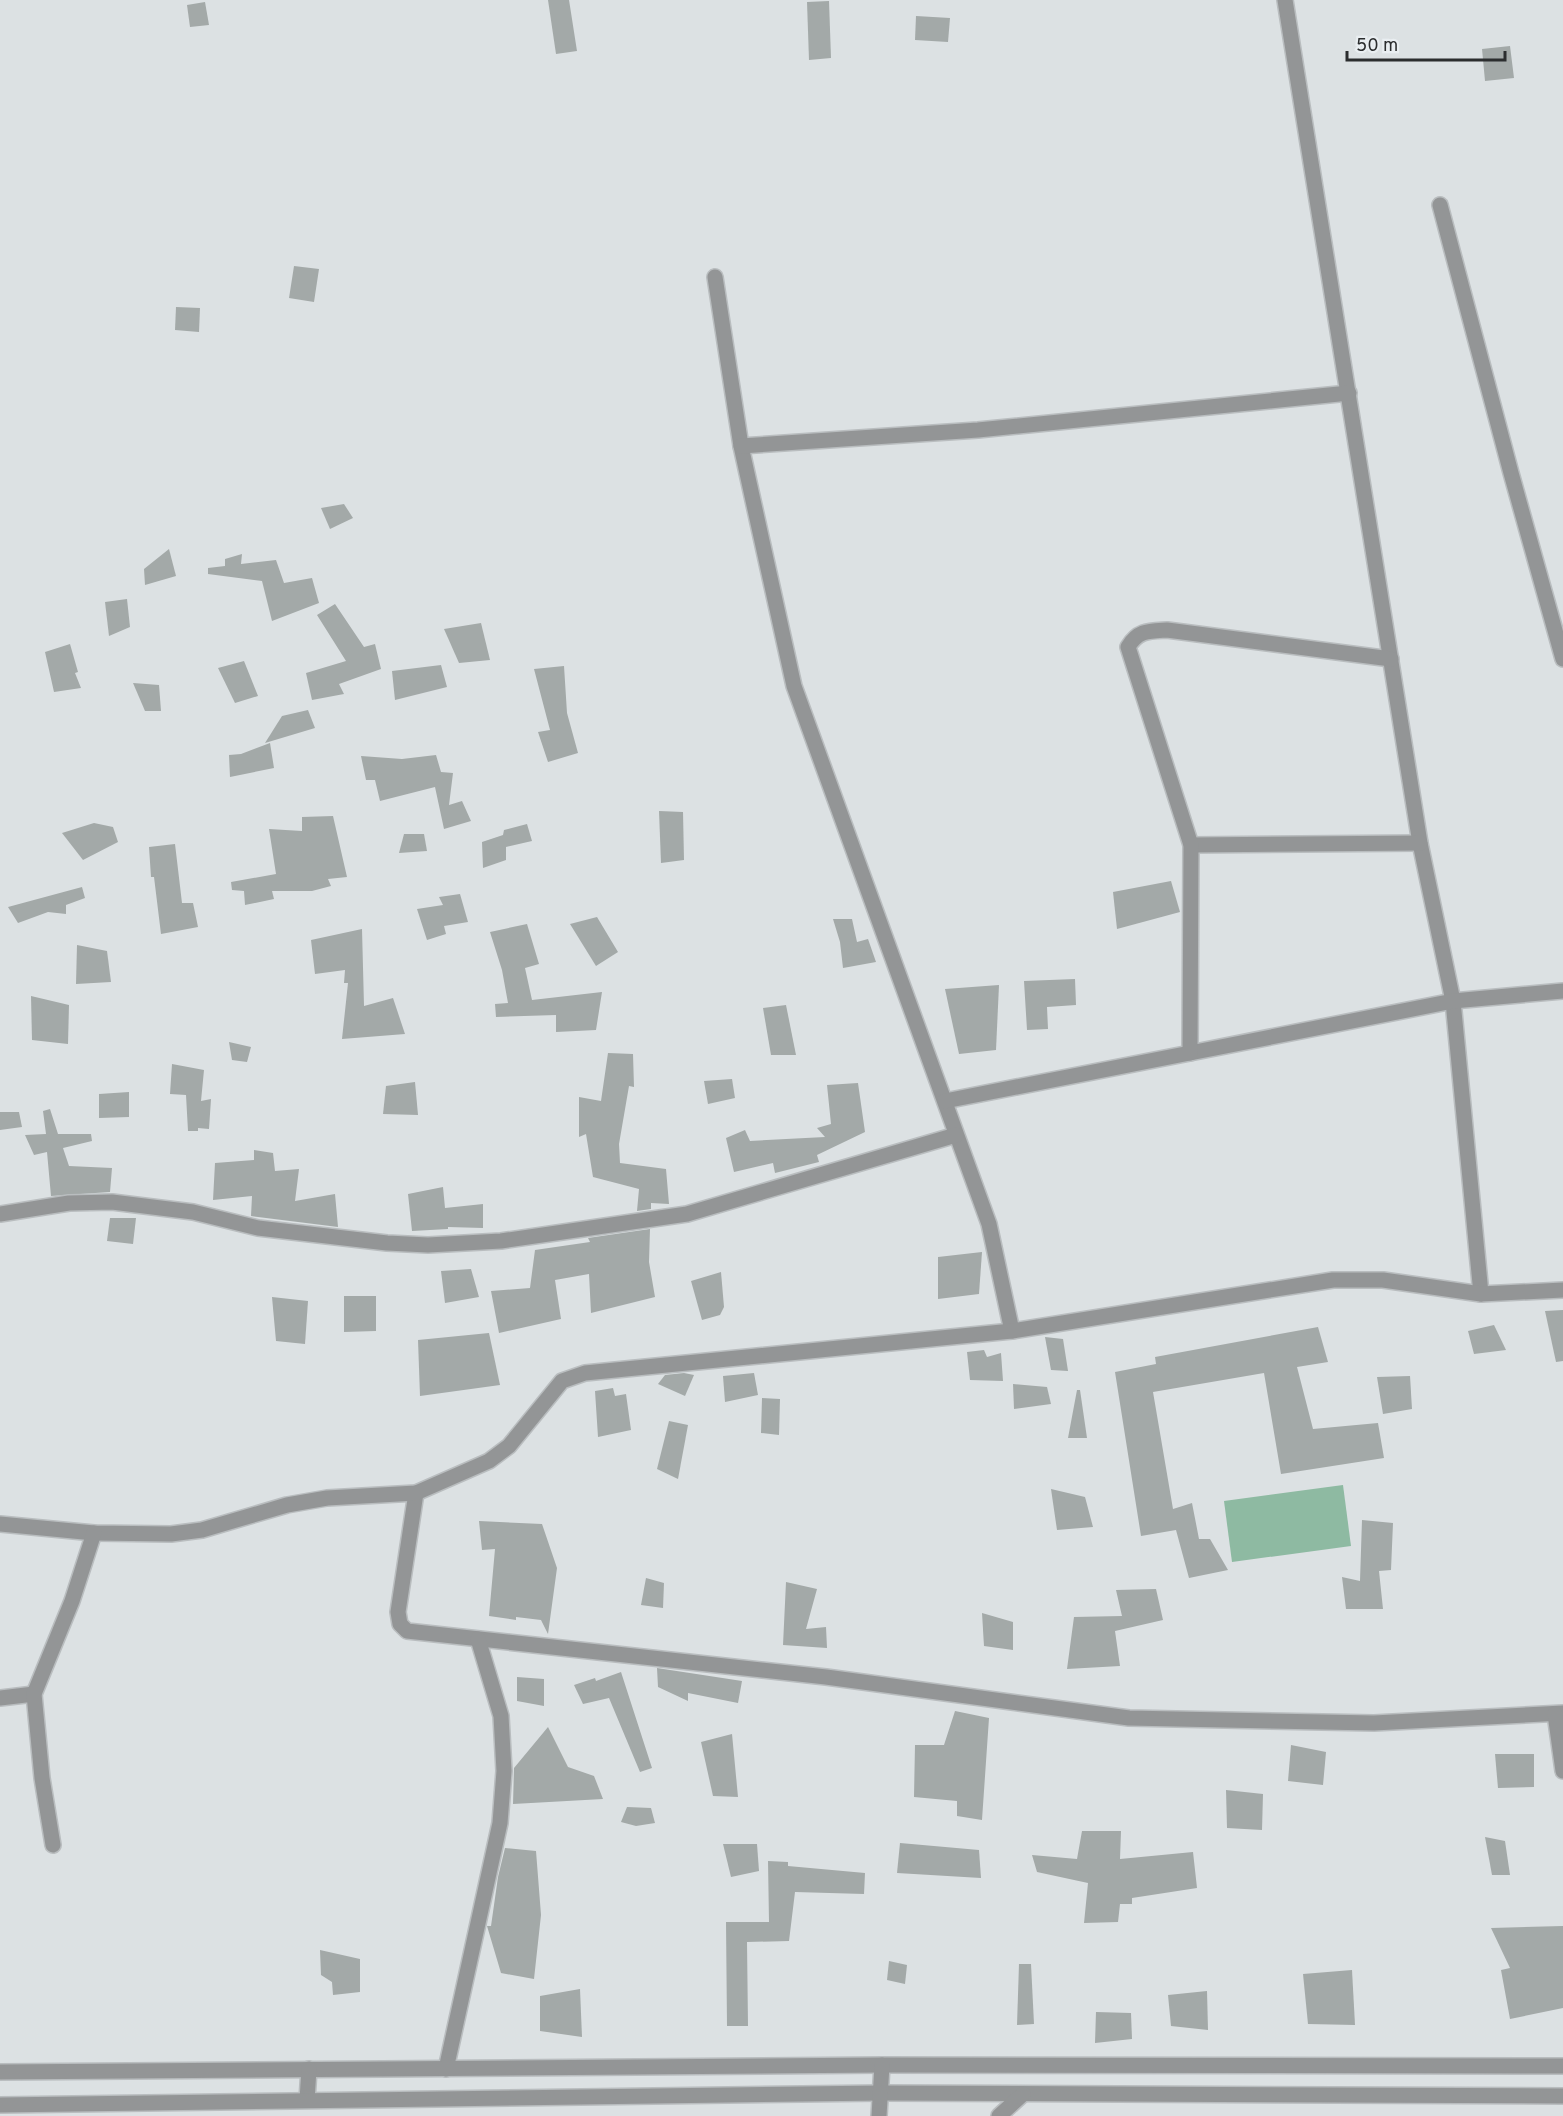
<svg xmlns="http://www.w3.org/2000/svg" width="1563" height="2116" viewBox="0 0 1563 2116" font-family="Overpass,sans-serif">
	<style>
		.green { fill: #8ebaa2 }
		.building { fill: #a3a9a8 }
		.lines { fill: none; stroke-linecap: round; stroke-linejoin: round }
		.minor-casing { stroke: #b9bdbf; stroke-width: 18 }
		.minor { stroke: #939596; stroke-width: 15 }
	</style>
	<rect width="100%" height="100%" fill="#dce1e3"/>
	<polygon class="green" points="1343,1485 1351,1546 1232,1562 1224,1501"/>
	<g class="building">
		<polygon points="548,0 569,0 577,51 556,54"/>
		<polygon points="829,1 831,58 809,60 807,2"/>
		<polygon points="205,2 209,25 190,27 187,5"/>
		<polygon points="916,16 950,18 948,42 915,40"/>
		<polygon points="1510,46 1514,78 1485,81 1482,49"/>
		<polygon points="294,266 319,269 314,302 289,298"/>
		<polygon points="176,307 200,308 199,332 175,330"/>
		<polygon points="344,504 353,518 330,529 321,508"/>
		<polygon points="169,549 176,576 145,585 144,569"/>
		<polygon points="242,554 241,564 276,560 284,583 312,578 319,603 272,621 262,581 208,574 208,568 225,566 225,559"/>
		<polygon points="127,599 130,627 109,636 105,602"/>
		<polygon points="335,604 364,647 375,644 381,669 339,684 344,694 312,700 306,673 346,661 317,615"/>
		<polygon points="481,623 490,660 459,663 444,629"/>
		<polygon points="70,644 78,672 75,673 81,688 54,692 45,652"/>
		<polygon points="244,661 258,696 235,703 218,668"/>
		<polygon points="441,665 447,687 395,700 392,671"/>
		<polygon points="564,666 567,713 578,753 548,762 538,732 550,730 534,669"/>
		<polygon points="133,683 159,685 161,711 145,711"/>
		<polygon points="308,710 315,728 265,743 282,716"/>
		<polygon points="270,743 274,768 230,777 229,755 241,754"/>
		<polygon points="436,755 441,772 453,773 449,805 462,801 471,821 444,829 435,787 380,801 375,780 366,780 361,756 402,759"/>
		<polygon points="659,811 683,812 684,860 661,863"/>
		<polygon points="333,816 347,877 328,879 331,886 312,891 272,891 274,899 245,905 244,891 232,890 231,882 276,874 269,829 302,831 302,817"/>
		<polygon points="94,823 113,827 118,842 83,860 62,833"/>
		<polygon points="527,824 532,841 506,847 506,860 483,868 482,842 503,835 504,830"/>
		<polygon points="404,834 424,834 427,851 399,853"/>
		<polygon points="175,844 182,903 193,903 198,927 161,934 154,877 151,877 149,847"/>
		<polygon points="1171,881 1180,912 1117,929 1113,892"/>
		<polygon points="82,887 85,898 66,905 66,914 48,912 18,923 8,907"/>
		<polygon points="460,894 468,922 444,926 446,934 427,940 417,909 443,905 439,897"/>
		<polygon points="597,917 618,952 596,966 570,924"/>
		<polygon points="833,919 852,919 857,942 868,939 876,962 843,968 840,942"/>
		<polygon points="527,924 539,964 525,968 532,1000 602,992 596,1030 556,1032 556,1015 496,1017 495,1004 508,1003 502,970 490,932"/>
		<polygon points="362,929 364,1006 393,998 405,1034 342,1039 348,983 344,983 345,970 315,974 311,940"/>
		<polygon points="77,945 107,951 111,982 76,984"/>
		<polygon points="1075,979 1076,1005 1047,1007 1048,1029 1027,1030 1024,981"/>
		<polygon points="999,985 996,1050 959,1054 945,989"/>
		<polygon points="31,996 69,1005 68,1044 32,1040"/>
		<polygon points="786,1005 796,1055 771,1055 763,1008"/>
		<polygon points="229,1042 251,1047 247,1062 232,1060"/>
		<polygon points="608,1053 633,1054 634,1087 629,1086 619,1144 620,1163 666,1169 669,1204 651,1203 651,1209 637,1211 639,1189 593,1177 586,1134 579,1137 579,1097 601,1101"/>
		<polygon points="172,1064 204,1070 201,1101 211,1099 209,1129 198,1128 198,1131 188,1131 186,1095 170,1094"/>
		<polygon points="732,1079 735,1098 708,1104 704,1081"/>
		<polygon points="415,1082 418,1115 383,1114 386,1086"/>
		<polygon points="858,1083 865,1132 817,1155 819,1162 775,1173 773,1163 734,1172 726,1138 745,1130 750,1141 825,1137 817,1128 831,1124 827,1085"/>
		<polygon points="129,1092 129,1117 99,1118 99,1094"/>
		<polygon points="50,1109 58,1134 91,1134 92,1141 63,1148 69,1166 112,1168 110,1192 51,1196 47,1152 34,1155 25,1135 46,1134 43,1111"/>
		<polygon points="0,1112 19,1112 22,1127 0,1130"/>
		<polygon points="254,1150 273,1153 275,1171 299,1169 295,1201 335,1194 338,1227 251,1216 252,1196 213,1200 215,1163 254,1160"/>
		<polygon points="443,1187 445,1208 483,1204 483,1228 448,1227 448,1229 412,1231 408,1194"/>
		<polygon points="110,1218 136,1218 133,1244 107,1241"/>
		<polygon points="650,1229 649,1262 655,1297 591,1313 589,1274 555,1280 561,1319 499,1333 491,1291 530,1288 535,1250 590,1242 588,1238"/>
		<polygon points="982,1252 979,1294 938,1299 938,1257"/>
		<polygon points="471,1269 479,1297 445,1303 441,1271"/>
		<polygon points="721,1272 724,1307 720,1315 702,1320 691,1281"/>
		<polygon points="344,1296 376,1296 376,1331 344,1332"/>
		<polygon points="272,1297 308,1301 305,1344 276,1341"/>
		<polygon points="1563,1310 1563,1361 1556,1362 1545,1311"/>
		<polygon points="1494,1325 1506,1350 1474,1354 1468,1331"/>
		<polygon points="1318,1327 1328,1362 1297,1367 1313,1429 1378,1423 1384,1458 1281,1474 1264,1373 1153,1392 1173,1509 1192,1503 1199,1539 1210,1539 1228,1570 1189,1578 1176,1530 1141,1536 1115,1372 1156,1364 1155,1357"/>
		<polygon points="489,1333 500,1385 420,1396 418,1340"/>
		<polygon points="1045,1337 1063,1339 1068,1371 1051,1370"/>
		<polygon points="984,1350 987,1357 1001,1353 1003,1381 970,1380 967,1352"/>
		<polygon points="684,1373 694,1375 685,1396 658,1384 665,1375"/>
		<polygon points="754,1373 758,1395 725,1402 723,1376"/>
		<polygon points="1410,1376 1412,1409 1383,1414 1377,1377"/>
		<polygon points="1013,1384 1047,1387 1051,1404 1014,1409"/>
		<polygon points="613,1388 615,1396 626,1394 631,1430 598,1437 595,1391"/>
		<polygon points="1077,1390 1080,1390 1087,1438 1068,1438"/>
		<polygon points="762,1398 780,1399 779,1435 761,1433"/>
		<polygon points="669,1421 688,1425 678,1479 657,1469"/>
		<polygon points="1051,1489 1085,1497 1093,1527 1057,1530"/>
		<polygon points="1362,1520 1393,1523 1391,1570 1379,1571 1383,1609 1346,1609 1342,1577 1360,1581"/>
		<polygon points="479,1521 542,1524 557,1568 548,1634 541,1620 516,1617 516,1620 489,1616 495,1549 482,1550"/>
		<polygon points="646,1578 664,1583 663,1608 641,1605"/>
		<polygon points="786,1582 817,1589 806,1629 826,1627 827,1648 783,1645"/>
		<polygon points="1156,1589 1163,1620 1115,1631 1120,1666 1067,1669 1074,1617 1122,1616 1116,1590"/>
		<polygon points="982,1613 1013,1622 1013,1650 984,1646"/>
		<polygon points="657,1668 742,1681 738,1703 688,1693 688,1701 658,1687"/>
		<polygon points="621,1672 652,1768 640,1772 609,1698 583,1704 574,1685 595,1678 596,1681"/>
		<polygon points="517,1677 544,1679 544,1706 517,1701"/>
		<polygon points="955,1711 989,1718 982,1820 957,1816 957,1801 914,1797 915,1745 944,1745"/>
		<polygon points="548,1727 568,1767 594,1776 603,1799 513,1804 514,1768"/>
		<polygon points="732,1734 738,1797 713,1796 701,1742"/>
		<polygon points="1291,1745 1326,1752 1323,1785 1288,1781"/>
		<polygon points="1495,1754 1534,1754 1534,1787 1498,1788"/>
		<polygon points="1226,1790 1263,1794 1262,1830 1227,1828"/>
		<polygon points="627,1807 651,1808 655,1823 636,1826 621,1822"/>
		<polygon points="1082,1831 1121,1831 1120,1859 1193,1852 1197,1888 1132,1898 1132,1904 1120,1904 1118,1922 1084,1923 1088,1883 1037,1872 1032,1855 1077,1859"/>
		<polygon points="1485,1837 1505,1841 1510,1875 1492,1875"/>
		<polygon points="900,1843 979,1850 981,1878 897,1873"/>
		<polygon points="723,1844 757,1844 759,1871 731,1877"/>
		<polygon points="505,1848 536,1851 541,1915 534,1979 501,1973 487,1926 491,1926 498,1877"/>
		<polygon points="768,1861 788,1862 788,1866 865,1873 864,1894 795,1892 789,1941 747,1942 748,2026 727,2026 726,1922 769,1922"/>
		<polygon points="1563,1926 1563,2008 1510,2019 1501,1970 1510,1968 1491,1928"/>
		<polygon points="320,1950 360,1959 360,1992 333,1995 332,1982 321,1975"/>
		<polygon points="889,1961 907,1965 905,1984 887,1980"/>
		<polygon points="1019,1964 1031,1964 1034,2024 1017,2025"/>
		<polygon points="1352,1970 1355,2025 1308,2024 1303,1974"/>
		<polygon points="580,1989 582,2037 540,2031 540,1996"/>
		<polygon points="1207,1991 1208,2030 1171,2026 1168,1995"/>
		<polygon points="1096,2012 1131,2013 1132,2039 1095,2043"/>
	</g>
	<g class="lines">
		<defs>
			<g id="minor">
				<polyline points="1285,0 1420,843 1453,1001 1481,1294"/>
				<polyline points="1440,205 1511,473 1563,659"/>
				<polyline points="715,277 741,446 794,686 989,1224 1012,1331"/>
				<polyline points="741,446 978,430 1349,393"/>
				<polyline points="1191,845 1420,843"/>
				<polyline points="1190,1053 1453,1001 1563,991"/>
				<path d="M945,1101L1190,1053L1191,845L1128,647C1138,630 1149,631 1167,630L1391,659"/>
				<polyline points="0,1214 69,1203 112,1202 193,1212 258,1228 387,1243 428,1245 501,1241 687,1214 956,1135"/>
				<polyline points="416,1493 398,1612 400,1624 407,1631 826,1677 1129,1718 1374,1723 1563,1713"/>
				<polyline points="0,1524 94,1533 171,1534 202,1530 287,1505 327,1498 416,1493 489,1461 509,1446 562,1381 585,1373 1012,1331 1333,1280 1383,1280 1481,1294 1563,1290"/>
				<polyline points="0,1698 34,1694"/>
				<polyline points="1555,1714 1563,1771"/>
				<polyline points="53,1845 42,1778 34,1694 72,1601 94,1533"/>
				<polyline points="446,2069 500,1823 504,1771 501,1716 478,1639"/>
				<polyline points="0,2072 882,2065 1563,2066"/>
				<polyline points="307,2100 309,2069"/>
				<polyline points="0,2105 881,2093 1563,2096"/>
				<polyline points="879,2116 882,2065"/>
				<polyline points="999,2116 1023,2094"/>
			</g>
		</defs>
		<use href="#minor" class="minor-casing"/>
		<use href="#minor" class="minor"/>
	</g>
	<path d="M1347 51v9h158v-9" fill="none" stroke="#2b2d2e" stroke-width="3"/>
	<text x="1356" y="51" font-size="18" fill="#2b2d2e" stroke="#e9eef1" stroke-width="4.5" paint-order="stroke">50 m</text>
</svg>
